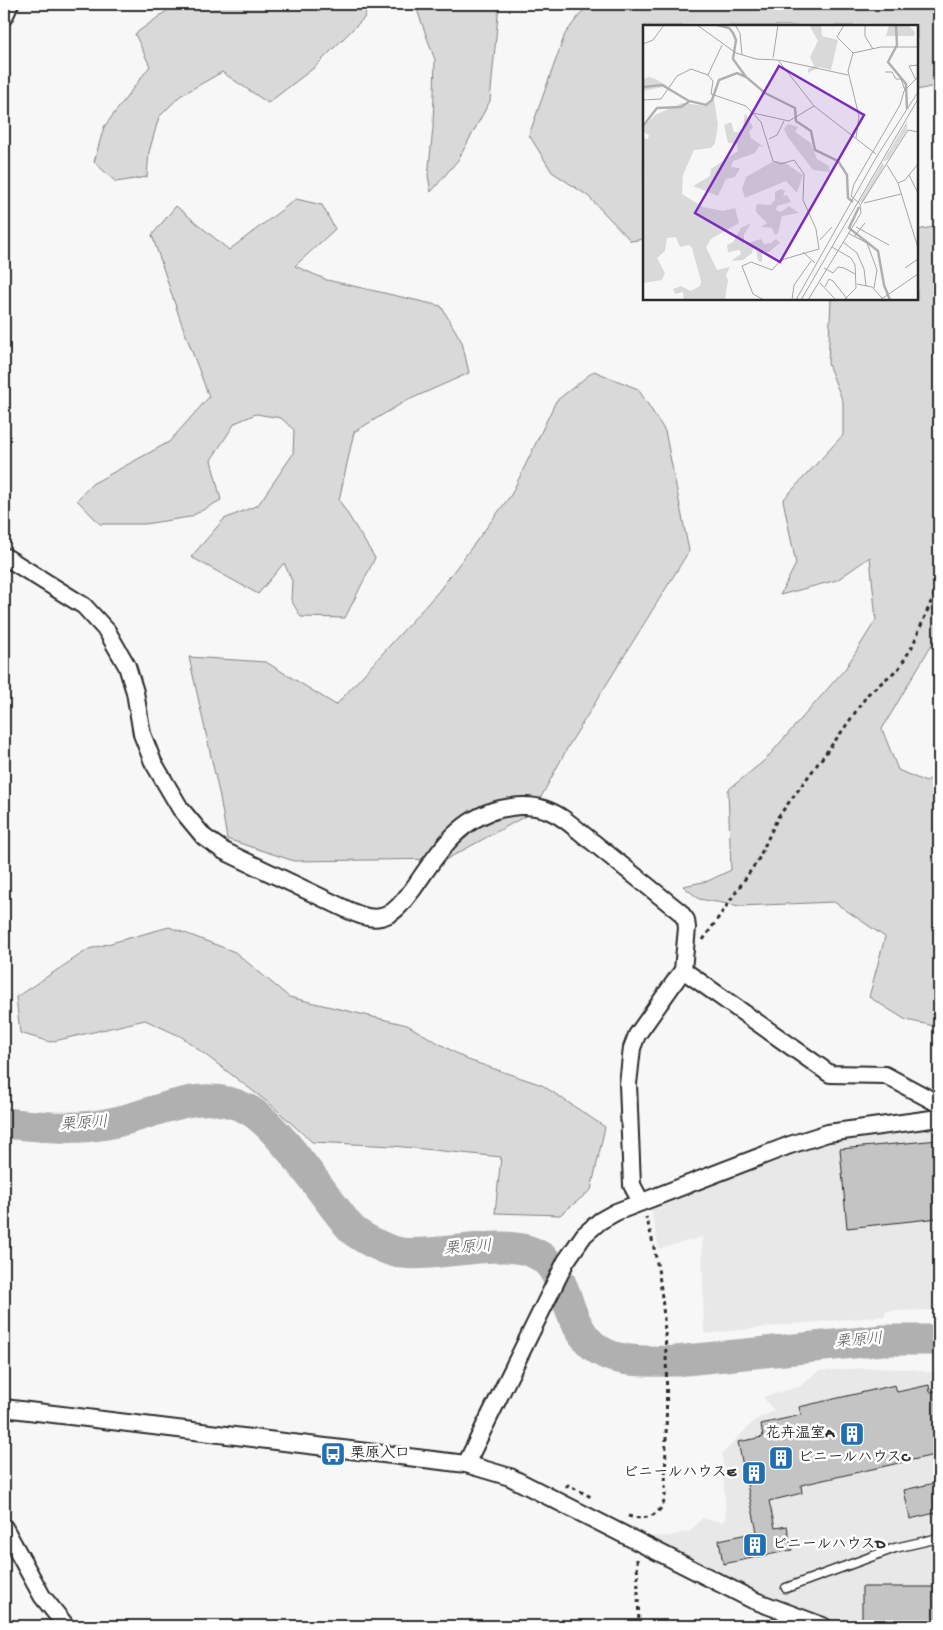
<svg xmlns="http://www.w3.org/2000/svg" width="943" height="1630" viewBox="0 0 943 1630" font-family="'Gochi Hand','Klee One',sans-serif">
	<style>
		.built { fill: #e8e8e8 }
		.green { fill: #d9d9d9; stroke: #828282 }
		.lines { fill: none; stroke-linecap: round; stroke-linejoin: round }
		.river { stroke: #b0b0b0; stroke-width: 31 }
		.building { fill: #c4c4c4; stroke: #2b2b2b }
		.service-casing { stroke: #2b2b2b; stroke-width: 11 }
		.minor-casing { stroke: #2b2b2b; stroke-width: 20 }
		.path { stroke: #2b2b2b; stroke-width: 3; stroke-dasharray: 4 4; stroke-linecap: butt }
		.service { stroke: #fff; stroke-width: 8 }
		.minor { stroke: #fff; stroke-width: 16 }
		.labels { text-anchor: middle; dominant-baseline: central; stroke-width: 5; stroke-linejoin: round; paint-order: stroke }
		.poi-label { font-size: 15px; font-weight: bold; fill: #2b2b2b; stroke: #fff; text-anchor: start }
		.water-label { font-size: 16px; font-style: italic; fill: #5a5a5a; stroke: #fff }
		.inset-river { fill: none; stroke: #b0b0b0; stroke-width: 2.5 }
		.inset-road { fill: none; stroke: #a5a5a5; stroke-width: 1 }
		.view { fill: #7b2cbf; fill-opacity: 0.15; stroke: #7b2cbf; stroke-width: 2.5 }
		.inset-edge { fill: none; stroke: #2b2b2b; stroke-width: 2.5 }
	</style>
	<rect width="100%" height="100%" fill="#f7f7f7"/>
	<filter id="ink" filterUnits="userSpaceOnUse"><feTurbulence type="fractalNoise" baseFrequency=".02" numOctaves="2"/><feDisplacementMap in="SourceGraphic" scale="10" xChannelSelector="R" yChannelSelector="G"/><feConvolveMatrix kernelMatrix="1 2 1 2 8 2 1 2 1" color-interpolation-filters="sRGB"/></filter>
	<g filter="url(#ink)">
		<g class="built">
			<polygon points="939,1123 939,1310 885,1311 885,1316 794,1324 704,1334 702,1237 659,1249 650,1205 798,1150 839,1138"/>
			<polygon points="862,1368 911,1369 939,1374 939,1626 843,1626 792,1609 710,1570 649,1537 670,1536 690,1531 702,1518 721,1522 726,1519 722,1454 755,1420 774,1411 763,1397 801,1386 818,1371"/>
		</g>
		<g class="green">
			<polygon points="176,4 370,4 364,18 315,67 268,103 222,72 180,96 159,117 149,152 147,177 116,182 94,162 104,127 150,66 135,34"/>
			<polygon points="415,4 499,4 490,101 458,160 431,192 428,176 433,128 435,60"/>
			<polygon points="588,4 939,4 939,85 917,90 917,26 644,26 644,239 631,241 588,196 552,172 529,135 565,34"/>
			<polygon points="296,199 322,205 335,229 295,266 327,280 441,306 462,342 469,373 404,402 354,432 339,500 375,558 345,618 301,617 291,600 292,581 284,563 258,594 191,557 224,519 258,505 293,454 294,430 281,418 256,414 235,423 211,460 221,500 190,517 145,524 100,524 77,500 92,484 169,442 209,397 180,319 152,235 176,206 229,250"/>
			<polygon points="939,226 939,632 882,729 898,770 926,782 939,771 939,1027 906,1020 869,997 885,937 834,902 740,906 699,899 683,886 708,881 731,870 728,790 765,760 845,669 876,620 870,557 837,580 780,595 796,564 783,500 843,435 843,402 828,364 831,299 917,299 917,230"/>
			<polygon points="594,371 638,389 665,431 689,551 569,745 533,812 447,859 294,861 227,839 220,797 189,657 266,662 336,705 438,592 511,495 556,401"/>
			<polygon points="169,927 235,952 289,997 407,1025 468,1060 542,1085 605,1127 591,1190 560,1215 495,1213 501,1157 394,1146 312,1142 270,1104 182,1037 145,1020 50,1042 20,1033 16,997 89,949"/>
		</g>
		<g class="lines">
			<path class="river" d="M4,1123C40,1126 75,1131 111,1123C157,1114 200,1085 247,1109C275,1123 314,1181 334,1207C341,1215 347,1226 355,1232C366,1240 389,1252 402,1253C441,1258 508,1235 540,1256C553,1264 561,1282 566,1296C586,1362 614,1362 676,1361L883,1340H939"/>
		</g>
		<g class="building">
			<polygon points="939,1140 939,1218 847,1228 840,1149"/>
			<polygon points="895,1385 897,1392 929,1385 930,1392 939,1390 939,1454 801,1485 802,1493 769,1501 775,1528 787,1526 792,1550 723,1564 719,1540 757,1532 738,1442 763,1437 761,1424 801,1415 799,1407"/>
			<polygon points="939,1482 939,1512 910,1519 904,1490"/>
			<rect x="862" y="1587" width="77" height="38"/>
		</g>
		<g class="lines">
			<defs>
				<polyline id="service" points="786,1588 895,1548 939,1538"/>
				<g id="minor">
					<polyline points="4,17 10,4"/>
					<path d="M4,556L84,606L107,631L127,666L135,692L142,734L153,762L180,808L204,837L224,851L350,911C362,916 374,921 387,915C398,910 405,899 413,889C436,856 457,819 500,809C515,806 529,804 544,809C563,815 578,831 594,843C623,866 651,889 680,912L686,920L687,928L683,970L637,1035L632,1048L628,1084L632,1185L641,1202"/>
					<polyline points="683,970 830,1074 885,1075 939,1104"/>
					<polyline points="4,1408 466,1464 510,1477 753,1600 823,1626"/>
					<polyline points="466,1464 566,1261 584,1235 600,1221 616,1212 790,1145 828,1133 939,1118"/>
					<polyline points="4,1527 42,1596 66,1626"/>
				</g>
			</defs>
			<use href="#service" class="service-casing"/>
			<use href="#minor" class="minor-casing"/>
			<g class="path">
				<polyline points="703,940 758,860 778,817 843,730 868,694 899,668 912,647 939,583"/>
				<polyline points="566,1487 568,1485 591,1497"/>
				<path d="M628,1516C645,1521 663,1516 665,1496C666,1403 673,1307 646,1217"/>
				<polyline points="637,1559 639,1626"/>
			</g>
			<use href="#service" class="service"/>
			<use href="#minor" class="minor"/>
		</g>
	</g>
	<defs>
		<symbol id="building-square" viewBox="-11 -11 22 22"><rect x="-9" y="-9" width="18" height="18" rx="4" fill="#1f6fb2" stroke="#fff"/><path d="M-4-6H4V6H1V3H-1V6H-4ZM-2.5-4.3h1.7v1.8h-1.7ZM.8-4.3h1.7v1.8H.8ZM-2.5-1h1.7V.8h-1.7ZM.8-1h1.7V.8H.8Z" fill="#fff"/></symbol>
		<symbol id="bus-square" viewBox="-11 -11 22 22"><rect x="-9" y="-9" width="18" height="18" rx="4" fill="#1f6fb2" stroke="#fff"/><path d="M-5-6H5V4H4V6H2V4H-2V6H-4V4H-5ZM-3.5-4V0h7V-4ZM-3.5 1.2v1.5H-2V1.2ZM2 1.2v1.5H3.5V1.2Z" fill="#fff"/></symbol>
	</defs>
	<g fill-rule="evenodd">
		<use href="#building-square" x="838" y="1420" width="28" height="28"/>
		<use href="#bus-square" x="319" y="1440" width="28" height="28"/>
		<use href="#building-square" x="767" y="1444" width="28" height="28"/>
		<use href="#building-square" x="740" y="1459" width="28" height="28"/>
		<use href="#building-square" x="741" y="1531" width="28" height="28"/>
	</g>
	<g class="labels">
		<g class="poi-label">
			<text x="834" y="1434" text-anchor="end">花卉温室A</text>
			<text x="350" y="1454">栗原入口</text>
			<text x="798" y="1458">ビニールハウスC</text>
			<text x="736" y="1473" text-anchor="end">ビニールハウスE</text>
			<text x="772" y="1545">ビニールハウスD</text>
		</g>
		<g class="water-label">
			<text transform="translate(84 1125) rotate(-4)">栗原川</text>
			<text transform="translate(468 1249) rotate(-4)">栗原川</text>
			<text transform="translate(859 1342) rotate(-5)">栗原川</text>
		</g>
	</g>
	<g transform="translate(643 25)">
		<rect width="275" height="275" fill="#f7f7f7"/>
		<path d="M166,0L178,1L179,11L195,15L188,45L176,42L165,48V44L171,41L167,32L175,16ZM246,0H265L272,7L271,11H243ZM6,52L12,54L25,61L0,66V54ZM71,74L75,100L72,118L68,123L51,125L40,150L39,169L60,182L80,186L92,183L96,198L68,214L63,222L74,245L87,242L83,250L85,255L82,275H41L40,267L32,269L30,264L38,261L48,266L57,261L58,256L49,223L46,220L37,222L33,212L24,213L22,226L14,233L22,248L19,255L0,258V113L5,114L6,110L0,107V102L12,90L39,78L63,81ZM102,88L110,102L106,107L108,113L121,122L116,121L112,128L90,136L88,142L97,143L92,152L83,154L75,171L50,161L67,151L68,144L95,126L94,119L85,118L81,100L88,97L91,107H95L100,103ZM264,96V105L245,135L239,137L241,141L220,177H216ZM145,99L155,102L152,107L168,118L174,134L186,141L187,147L170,145L144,111L141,104ZM131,136L141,137L160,150L154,168L143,156L102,173L99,164L103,152ZM138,164L142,166L140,171L144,170L148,177L134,181L133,185L138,187L146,181L156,188L139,191L135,208L132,210L129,203L118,202L124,198L113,187V182L114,179L127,180L132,175V167ZM108,198L101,209V219L118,214L121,219L128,218L133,214L137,218L126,227L119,228V237L115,236L113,224L110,223L109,228L100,235L88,236L98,229L97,225L85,227L84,220L90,217L98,203Z" fill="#d9d9d9"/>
		<path class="inset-river" d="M74,0L86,3L90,8L93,15L90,34L103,52L122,68L152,83L153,96L168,106L172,125L195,136L204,150L205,173L210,177M253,0L254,20L245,37L263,59L264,84M0,62L19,60L46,76M0,101L14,83L38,82L47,76L63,80L69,75L76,55L94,48L103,52M216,182L206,203L235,226L241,260L247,275"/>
		<path class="inset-road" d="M54,0L93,28L113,34L135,35L171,81L233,129M92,0L97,8L99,30M201,0L194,12L210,28M222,0V11L230,24M0,19L10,15L21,0M210,28L205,46L216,91L213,113M210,28L238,22H275M130,33L135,0M136,35L205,50M242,47H249L253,54H258L262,65M65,50L79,20M273,55L266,41L275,40M0,75L18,74L34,51L48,44L65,50L70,56L68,69L103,81L118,97L130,136L138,139L151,135L161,149L160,175L173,204L176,224L138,235L129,245L108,237L99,241L110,269L121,275M110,88L146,96L171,81M126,114L134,110L141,96M244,140L255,158L275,223M266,150L275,168M255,158L262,155L275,139M221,178L258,169M218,179L265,105L275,107M213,202L246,220M205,208L224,218L234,245L231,263M211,212L222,198M177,215L189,202M200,217L214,228L221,244L223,261M189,222L208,233L212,240L213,263L201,275M160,227L172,238M181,243L190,248L195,242L201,243L212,249M262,243L275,234M177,258L193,275M214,259L229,262L239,273M182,262L186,254L190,256L205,275M149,275L151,260L168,236M153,275L234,131L275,67M158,275L275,74M165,275L218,188L217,179L208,171L211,159L257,80L261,66L275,52M237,275L275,249"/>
		<path class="view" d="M136,41L221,90L137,237L52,188Z"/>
		<rect width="275" height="275" class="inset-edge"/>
	</g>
	<rect width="943" height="1630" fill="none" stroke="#fff" stroke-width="20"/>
	<rect x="10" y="10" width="923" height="1610" fill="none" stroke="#2b2b2b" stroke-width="2" filter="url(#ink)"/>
</svg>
